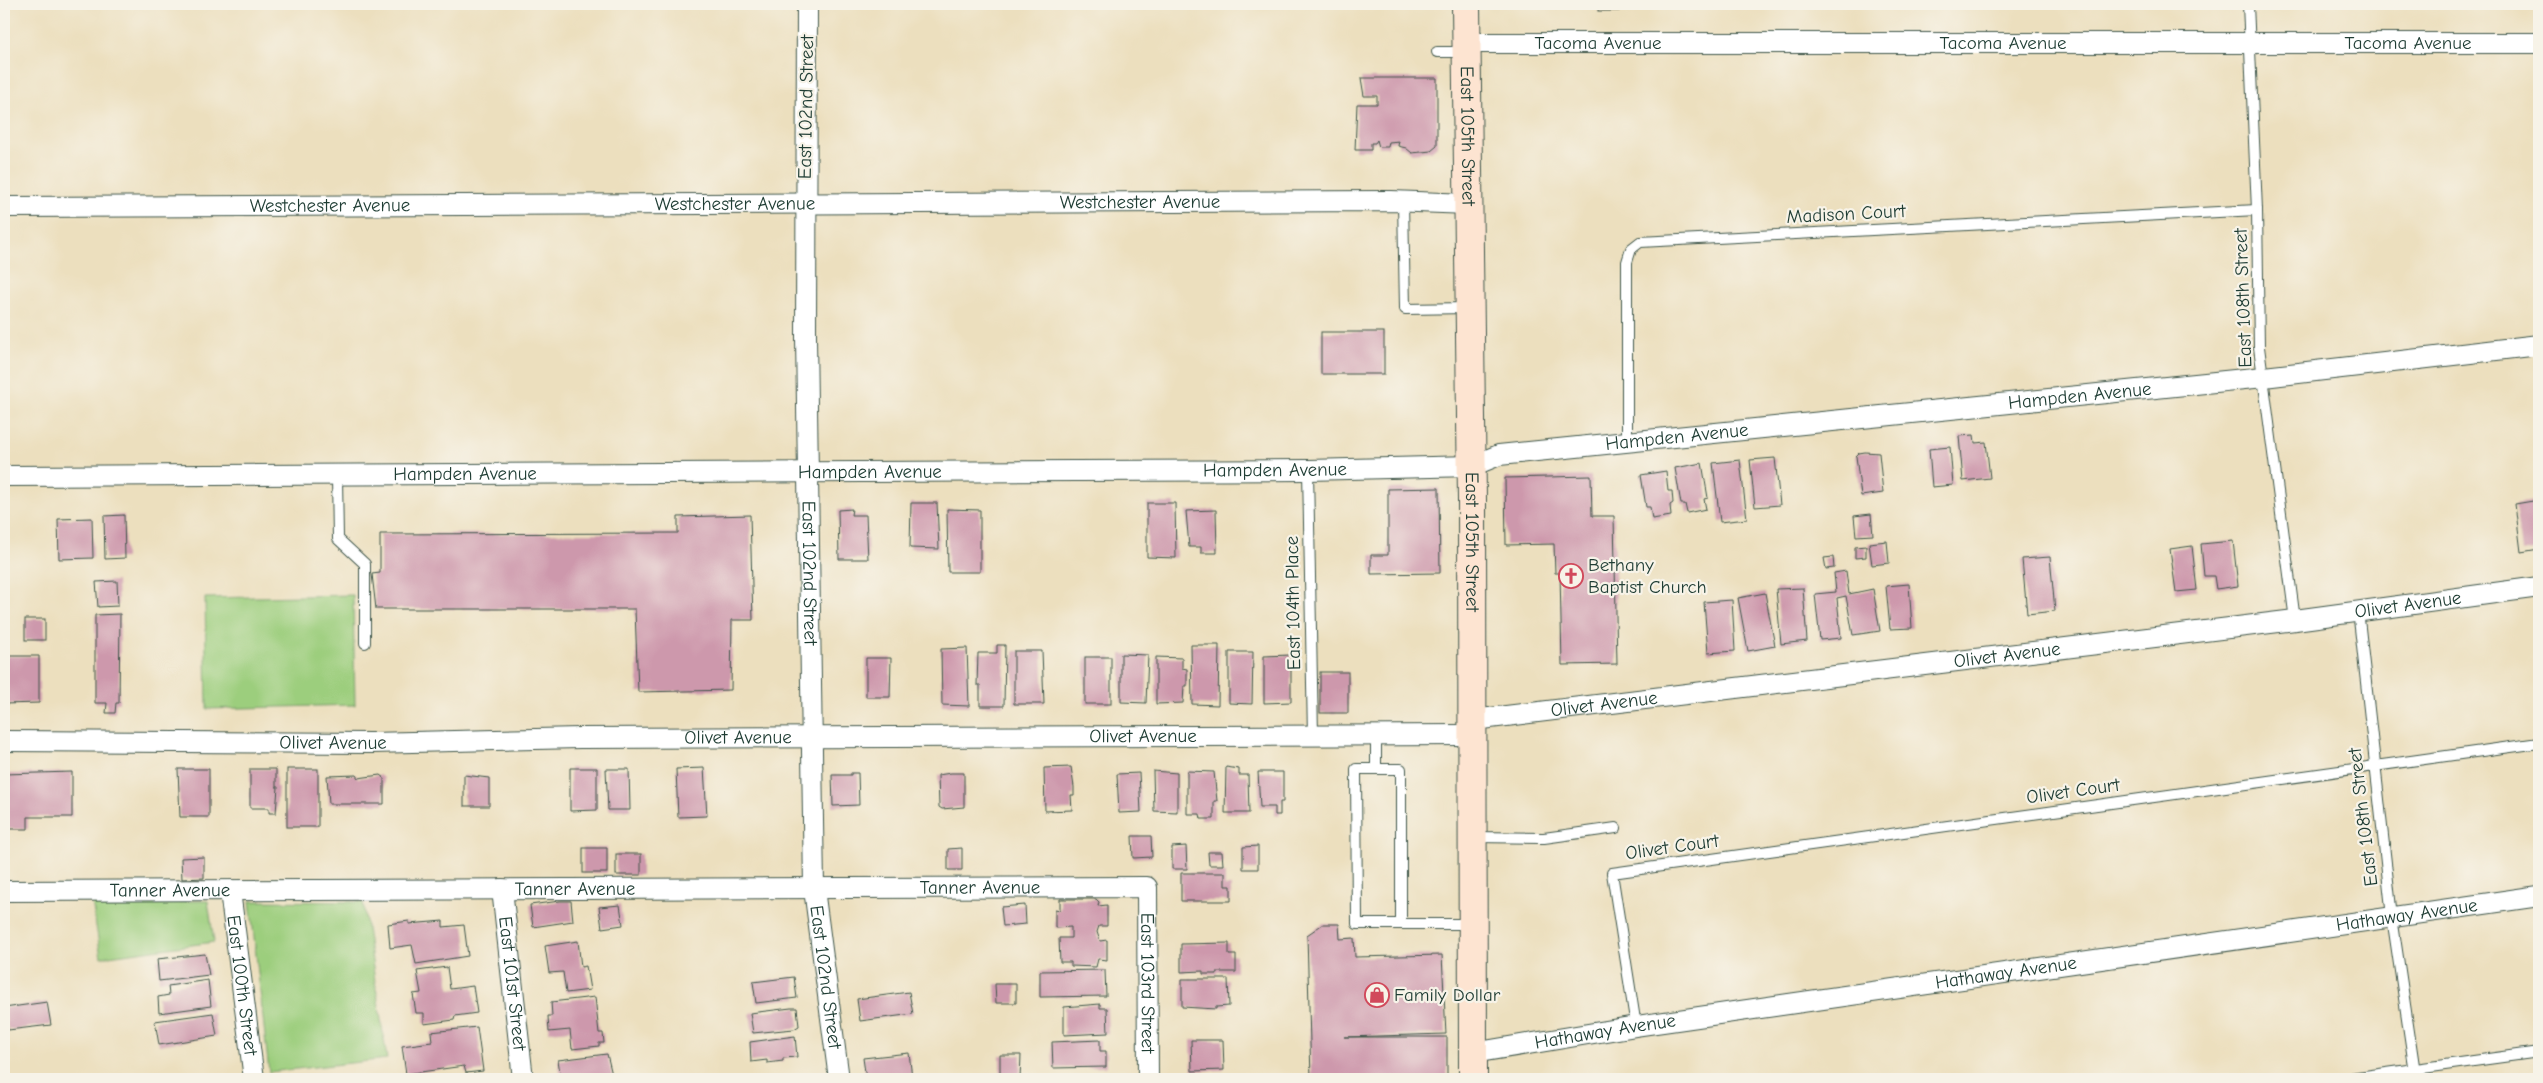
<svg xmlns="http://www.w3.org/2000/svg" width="2543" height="1083" viewBox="0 0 2543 1083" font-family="'Comic Neue',sans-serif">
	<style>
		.green { fill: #9cce7d; stroke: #5e8658 }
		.building { fill: #cd98ac }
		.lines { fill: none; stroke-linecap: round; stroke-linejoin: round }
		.lane-casing { stroke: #3e5549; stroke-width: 12 }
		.street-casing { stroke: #3e5549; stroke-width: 22 }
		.secondary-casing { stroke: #3e5549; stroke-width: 30 }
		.lane { stroke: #fff; stroke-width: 10 }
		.street { stroke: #fff; stroke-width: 20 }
		.secondary { stroke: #fde4d1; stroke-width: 28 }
		.labels { text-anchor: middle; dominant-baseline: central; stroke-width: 4.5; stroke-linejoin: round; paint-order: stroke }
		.street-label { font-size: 19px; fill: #1f3d34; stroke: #f7f3e8 }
		.poi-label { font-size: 19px; fill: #1f3d34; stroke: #f7f3e8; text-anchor: start }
	</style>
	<rect width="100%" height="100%" fill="#f7f3e8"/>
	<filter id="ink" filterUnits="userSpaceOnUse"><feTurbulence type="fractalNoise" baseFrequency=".02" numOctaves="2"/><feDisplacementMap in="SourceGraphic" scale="10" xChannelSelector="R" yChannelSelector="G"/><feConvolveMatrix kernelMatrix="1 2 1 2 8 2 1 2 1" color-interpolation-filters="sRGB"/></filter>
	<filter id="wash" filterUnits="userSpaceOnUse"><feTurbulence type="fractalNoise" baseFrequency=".0096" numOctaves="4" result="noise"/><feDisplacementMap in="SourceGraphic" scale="20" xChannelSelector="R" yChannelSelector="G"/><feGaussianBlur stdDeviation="1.12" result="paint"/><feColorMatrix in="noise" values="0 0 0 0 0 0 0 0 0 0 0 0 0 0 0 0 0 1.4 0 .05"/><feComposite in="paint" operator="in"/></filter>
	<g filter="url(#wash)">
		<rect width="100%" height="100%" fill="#ecdfbe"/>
		<g class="green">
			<polygon points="353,595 355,705 207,709 205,598"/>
			<polygon points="92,901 208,901 214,942 101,957"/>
			<polygon points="250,901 363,902 387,1059 269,1072"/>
		</g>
		<g id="blocks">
			<g class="building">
				<rect x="1598" y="4" width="21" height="7"/>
				<polygon points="1361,78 1437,78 1437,146 1431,151 1412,153 1406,148 1398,146 1399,141 1389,142 1388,147 1379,147 1377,140 1375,143 1371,143 1371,150 1355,150 1357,104 1377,104 1377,96 1364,96"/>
				<rect x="1321" y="332" width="63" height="42"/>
				<polygon points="1974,435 1975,443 1986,442 1990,478 1963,481 1959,436"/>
				<polygon points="1950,447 1953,485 1932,487 1929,449"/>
				<polygon points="1865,452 1879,453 1883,493 1861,496 1856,456 1859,453"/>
				<polygon points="1775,458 1780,505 1755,507 1750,460"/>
				<polygon points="1740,460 1747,519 1720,522 1713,463"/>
				<polygon points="1702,463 1708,498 1704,499 1706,509 1687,513 1685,504 1681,504 1675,468"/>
				<polygon points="1666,471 1668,491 1672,491 1673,503 1670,505 1671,516 1652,519 1650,507 1646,507 1641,475"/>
				<polygon points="1591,476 1592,516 1614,516 1617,664 1562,665 1560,573 1555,573 1554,544 1506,545 1505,478"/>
				<polygon points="1439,488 1440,573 1371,574 1371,555 1388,555 1388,489"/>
				<polygon points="2539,500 2539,549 2521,552 2515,504"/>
				<polygon points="911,503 937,503 939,549 910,548"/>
				<polygon points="1147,503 1175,503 1176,558 1147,557"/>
				<polygon points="852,509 851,515 866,515 868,559 839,559 838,510"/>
				<polygon points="947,509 980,510 980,572 948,572"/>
				<polygon points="1216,510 1217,553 1201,553 1201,547 1189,547 1186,511"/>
				<polygon points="1871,514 1873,535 1856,536 1854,516"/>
				<polygon points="124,515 125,558 105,559 104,516"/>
				<polygon points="750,515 753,620 732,620 731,690 638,692 635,609 376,609 372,574 380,573 380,534 678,533 678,517"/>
				<polygon points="92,518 93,558 59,559 58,519"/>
				<polygon points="1887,541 1889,563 1872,565 1869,543"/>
				<polygon points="2233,541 2238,586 2216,589 2214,576 2204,576 2201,544"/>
				<polygon points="1866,546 1866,557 1855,558 1855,547"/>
				<polygon points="2192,546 2197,590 2176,592 2170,549"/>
				<polygon points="1833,557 1834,568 1826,569 1824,558"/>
				<polygon points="2050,557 2055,611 2027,614 2022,559"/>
				<polygon points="1846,571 1849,594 1873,589 1880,631 1853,635 1846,596 1837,598 1841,638 1820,640 1815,594 1836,592 1834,573"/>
				<polygon points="117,581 118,606 98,607 96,582"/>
				<polygon points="1909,584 1912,628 1890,629 1886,586"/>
				<polygon points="1803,588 1807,641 1781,644 1776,589"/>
				<polygon points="1765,593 1775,646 1748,651 1738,598"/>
				<polygon points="1732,600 1735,651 1708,653 1704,602"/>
				<polygon points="120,614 119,703 116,703 115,713 106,713 107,703 95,703 95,615"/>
				<rect x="25" y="619" width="20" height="21"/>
				<polygon points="997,645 1005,645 1004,706 980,706 980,685 977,685 978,653 997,653"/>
				<polygon points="1191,645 1219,645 1218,705 1192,704"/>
				<polygon points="967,648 969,706 942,705 941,649"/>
				<polygon points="1014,651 1042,651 1044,704 1014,704"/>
				<polygon points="1229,652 1253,652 1252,704 1229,703"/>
				<polygon points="1121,654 1148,655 1146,703 1121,702"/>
				<polygon points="1291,655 1291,702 1264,703 1264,656"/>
				<polygon points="4,656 39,656 39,703 4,704"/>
				<rect x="1085" y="657" width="26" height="47"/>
				<polygon points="1156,657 1182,658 1182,668 1187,669 1187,686 1184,686 1183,703 1156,704"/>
				<polygon points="866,658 891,658 890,697 866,697"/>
				<rect x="1320" y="672" width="28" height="41"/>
				<polygon points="1071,767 1074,787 1074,795 1071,795 1072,810 1045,811 1044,768"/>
				<polygon points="1226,767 1239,769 1239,775 1248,775 1249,813 1225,813"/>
				<polygon points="570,768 597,768 597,810 570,811"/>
				<polygon points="704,768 707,816 678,817 676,769"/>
				<polygon points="178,769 209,769 209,817 180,817"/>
				<polygon points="250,769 276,769 276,787 278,787 276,813 269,813 269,808 250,808"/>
				<rect x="287" y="769" width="31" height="58"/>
				<polygon points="606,769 629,769 630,810 608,810"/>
				<polygon points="1153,771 1177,773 1177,812 1154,811"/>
				<polygon points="1187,771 1214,772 1217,801 1214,801 1214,819 1201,819 1200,814 1187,814"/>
				<polygon points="72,772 72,817 28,817 28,829 4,829 4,774"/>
				<polygon points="1258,772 1283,772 1283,802 1280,802 1280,815 1275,815 1275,807 1260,807"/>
				<polygon points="851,773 858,773 859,805 833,806 832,775 851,775"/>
				<polygon points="951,773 964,773 964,807 942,809 939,807 938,775"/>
				<polygon points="1139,773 1141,812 1119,813 1117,774"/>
				<polygon points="356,775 358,778 380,775 384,778 384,804 329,804 327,776"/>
				<polygon points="464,775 489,778 489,806 464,806"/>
				<polygon points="1132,836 1151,836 1152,857 1133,858"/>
				<polygon points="1186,846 1187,869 1172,869 1172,847"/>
				<polygon points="1258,846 1258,869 1243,869 1243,847"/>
				<rect x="583" y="848" width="24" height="25"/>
				<polygon points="962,848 962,870 948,870 948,849"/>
				<polygon points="1208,852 1222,852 1223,865 1209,865"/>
				<rect x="616" y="854" width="25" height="21"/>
				<polygon points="204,857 204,878 182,879 181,858"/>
				<polygon points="1181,873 1225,873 1225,886 1231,886 1231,901 1181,901"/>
				<polygon points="1060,899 1096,899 1099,902 1098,906 1107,905 1107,926 1099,926 1097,932 1100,941 1107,940 1107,960 1098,959 1096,967 1071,966 1071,962 1060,962 1059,938 1071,938 1071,927 1055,928 1055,909 1060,910"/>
				<polygon points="560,901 571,901 573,921 533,927 530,905"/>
				<polygon points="620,905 623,925 602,928 599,907"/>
				<polygon points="1025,905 1026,924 1003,926 1001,907"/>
				<polygon points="409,921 409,924 443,921 443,927 464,925 468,956 416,964 412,945 390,948 388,924"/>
				<polygon points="1323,924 1339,924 1340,939 1354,938 1355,957 1442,955 1446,1034 1344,1037 1447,1037 1447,1079 1311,1079 1307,935"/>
				<polygon points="578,941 581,967 586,966 590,990 566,993 563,972 549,973 545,946"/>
				<polygon points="1229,943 1229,955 1236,955 1236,972 1217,972 1217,974 1203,974 1203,971 1181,972 1181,944"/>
				<polygon points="205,954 209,975 159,981 157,959"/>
				<polygon points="447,967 450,989 473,986 477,1013 455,1016 454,1020 424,1024 424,1013 416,1013 413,994 421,993 417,971"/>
				<polygon points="1105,970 1106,996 1040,997 1040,971"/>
				<polygon points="794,977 797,998 756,1003 753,982"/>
				<polygon points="1182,979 1228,979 1229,1006 1216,1007 1216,1009 1182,1007"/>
				<polygon points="208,980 211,1006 159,1013 158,997 169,995 168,986"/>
				<polygon points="995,984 1016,984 1016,1003 996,1003"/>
				<polygon points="909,992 913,1014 860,1021 857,999"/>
				<polygon points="595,997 599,1033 603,1033 604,1043 599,1043 599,1046 572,1049 570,1030 549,1032 548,1016 552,1016 551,1002"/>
				<polygon points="47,1002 51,1025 8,1030 4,1008"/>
				<polygon points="1100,1004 1100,1008 1107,1008 1108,1033 1064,1035 1064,1007"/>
				<polygon points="791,1008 797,1008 799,1026 794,1029 753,1033 750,1013"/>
				<polygon points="213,1013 217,1036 159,1045 155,1021"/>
				<polygon points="477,1027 483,1071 466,1073 464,1066 406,1074 402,1046 432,1042 431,1032"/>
				<polygon points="795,1036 797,1057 783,1058 783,1061 767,1063 767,1060 751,1062 750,1042"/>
				<polygon points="1100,1040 1100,1051 1106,1051 1106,1067 1053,1068 1052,1042"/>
				<polygon points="1191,1040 1223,1040 1224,1070 1192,1071"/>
				<polygon points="909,1053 912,1077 866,1079 863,1058"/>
				<polygon points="607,1054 613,1079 561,1079 558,1060"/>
				<polygon points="1000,1055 1021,1055 1020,1079 1000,1079"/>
				<polygon points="992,1074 993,1079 972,1079 972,1077"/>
			</g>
		</g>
	</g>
	<g filter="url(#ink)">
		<use href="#blocks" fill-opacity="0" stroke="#3e5549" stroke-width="1"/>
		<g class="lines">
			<defs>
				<g id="lane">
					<polyline points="2248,4 2257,210 2259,347 2295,620"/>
					<polyline points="1437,52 1466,52"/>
					<polyline points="1403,201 1405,309 1468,308"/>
					<polyline points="1627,442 1627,262 1631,249 1640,242 2257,210"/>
					<polyline points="1308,470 1313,736"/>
					<polyline points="337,476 338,539 365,564 365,643"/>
					<polyline points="2358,610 2392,917 2416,1079"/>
					<polyline points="1376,735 1376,769"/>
					<polyline points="1474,837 1544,838 1616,828"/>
					<polyline points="1401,924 1401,769 1356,769 1357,924 1472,924"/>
					<polyline points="1636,1026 1612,873 2539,743"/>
					<polyline points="2343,1079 2539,1052"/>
				</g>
				<g id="street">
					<path id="s1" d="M807,4L806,337L814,889L839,1079"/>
					<path id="s2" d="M1467,43H2539"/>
					<path id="s3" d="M4,207L1391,201L1468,204"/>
					<path id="s4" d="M4,476L1308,470L1472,466L1499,455L2264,377L2539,345"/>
					<path id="s5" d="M1473,720L2295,620L2539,587"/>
					<path id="s6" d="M4,741L371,743L580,738L1473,735"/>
					<path id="s7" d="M502,889L523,1079"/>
					<path id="s8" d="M4,891L1147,887L1148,1079"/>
					<path id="s9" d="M230,891L254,1079"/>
					<path id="s10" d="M1473,1053L1636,1026L2539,896"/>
				</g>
				<g id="secondary">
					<path id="s11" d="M1466,4L1472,500L1473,1079"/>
				</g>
			</defs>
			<use href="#lane" class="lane-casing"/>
			<use href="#street" class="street-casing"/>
			<use href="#secondary" class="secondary-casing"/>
			<use href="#lane" class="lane"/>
			<use href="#street" class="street"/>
			<use href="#secondary" class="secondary"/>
		</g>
	</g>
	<defs>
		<symbol id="church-ring" viewBox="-11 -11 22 22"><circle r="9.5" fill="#f7f3e8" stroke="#d1495b" stroke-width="1.5"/><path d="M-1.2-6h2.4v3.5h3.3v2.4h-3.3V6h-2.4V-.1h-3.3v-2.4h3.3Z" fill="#d1495b"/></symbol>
		<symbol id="shop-ring" viewBox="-11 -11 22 22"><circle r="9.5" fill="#f7f3e8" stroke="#d1495b" stroke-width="1.5"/><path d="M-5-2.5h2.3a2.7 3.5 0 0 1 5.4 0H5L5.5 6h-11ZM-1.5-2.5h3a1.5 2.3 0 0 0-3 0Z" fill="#d1495b"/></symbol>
	</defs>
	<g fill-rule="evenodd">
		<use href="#church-ring" x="1557" y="562" width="28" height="28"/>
		<use href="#shop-ring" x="1363" y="981" width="28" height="28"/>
	</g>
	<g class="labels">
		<g class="street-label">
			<text stroke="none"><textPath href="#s2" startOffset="131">Tacoma Avenue</textPath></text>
			<text stroke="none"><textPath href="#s2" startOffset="536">Tacoma Avenue</textPath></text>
			<text stroke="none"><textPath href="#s2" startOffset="941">Tacoma Avenue</textPath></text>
			<text transform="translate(806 107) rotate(-89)">East 102nd Street</text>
			<text stroke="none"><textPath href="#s11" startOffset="132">East 105th Street</textPath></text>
			<text stroke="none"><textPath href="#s3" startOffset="1136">Westchester Avenue</textPath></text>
			<text stroke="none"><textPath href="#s3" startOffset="731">Westchester Avenue</textPath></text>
			<text stroke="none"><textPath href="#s3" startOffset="326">Westchester Avenue</textPath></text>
			<text transform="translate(1846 214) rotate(-3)">Madison Court</text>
			<text transform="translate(2243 298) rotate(-92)">East 108th Street</text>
			<text stroke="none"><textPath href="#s4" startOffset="2081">Hampden Avenue</textPath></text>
			<text stroke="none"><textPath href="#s4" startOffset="1676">Hampden Avenue</textPath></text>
			<text stroke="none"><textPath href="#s4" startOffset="1271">Hampden Avenue</textPath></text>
			<text stroke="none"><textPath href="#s4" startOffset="866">Hampden Avenue</textPath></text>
			<text stroke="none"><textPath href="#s4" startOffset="461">Hampden Avenue</textPath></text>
			<text stroke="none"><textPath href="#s11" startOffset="538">East 105th Street</textPath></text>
			<text stroke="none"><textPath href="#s1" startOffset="569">East 102nd Street</textPath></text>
			<text transform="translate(1293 603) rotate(-91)">East 104th Place</text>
			<text stroke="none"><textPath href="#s5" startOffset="942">Olivet Avenue</textPath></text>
			<text stroke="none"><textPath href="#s5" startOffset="538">Olivet Avenue</textPath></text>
			<text stroke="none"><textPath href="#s5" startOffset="132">Olivet Avenue</textPath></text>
			<text stroke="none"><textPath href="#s6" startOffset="734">Olivet Avenue</textPath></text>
			<text stroke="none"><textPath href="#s6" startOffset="1139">Olivet Avenue</textPath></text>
			<text stroke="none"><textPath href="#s6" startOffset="329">Olivet Avenue</textPath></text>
			<text transform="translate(2073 791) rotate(-8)">Olivet Court</text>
			<text transform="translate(2363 817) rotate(-97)">East 108th Street</text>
			<text transform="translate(1672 847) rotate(-8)">Olivet Court</text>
			<text stroke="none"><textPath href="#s8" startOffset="976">Tanner Avenue</textPath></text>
			<text stroke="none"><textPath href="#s8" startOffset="571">Tanner Avenue</textPath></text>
			<text stroke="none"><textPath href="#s8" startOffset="166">Tanner Avenue</textPath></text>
			<text stroke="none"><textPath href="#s10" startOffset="944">Hathaway Avenue</textPath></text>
			<text stroke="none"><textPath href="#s10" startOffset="539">Hathaway Avenue</textPath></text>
			<text stroke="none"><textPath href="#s1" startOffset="974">East 102nd Street</textPath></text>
			<text stroke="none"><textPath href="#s8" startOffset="1239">East 103rd Street</textPath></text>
			<text stroke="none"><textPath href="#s7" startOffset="95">East 101st Street</textPath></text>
			<text stroke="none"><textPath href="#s9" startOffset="95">East 100th Street</textPath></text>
			<text stroke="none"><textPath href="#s10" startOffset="134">Hathaway Avenue</textPath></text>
		</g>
		<g class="poi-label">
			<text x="1588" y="565">Bethany<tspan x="1588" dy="22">Baptist Church</tspan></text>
			<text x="1394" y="995">Family Dollar</text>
		</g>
	</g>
	<rect width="2543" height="1083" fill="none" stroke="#f7f3e8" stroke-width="20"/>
</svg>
